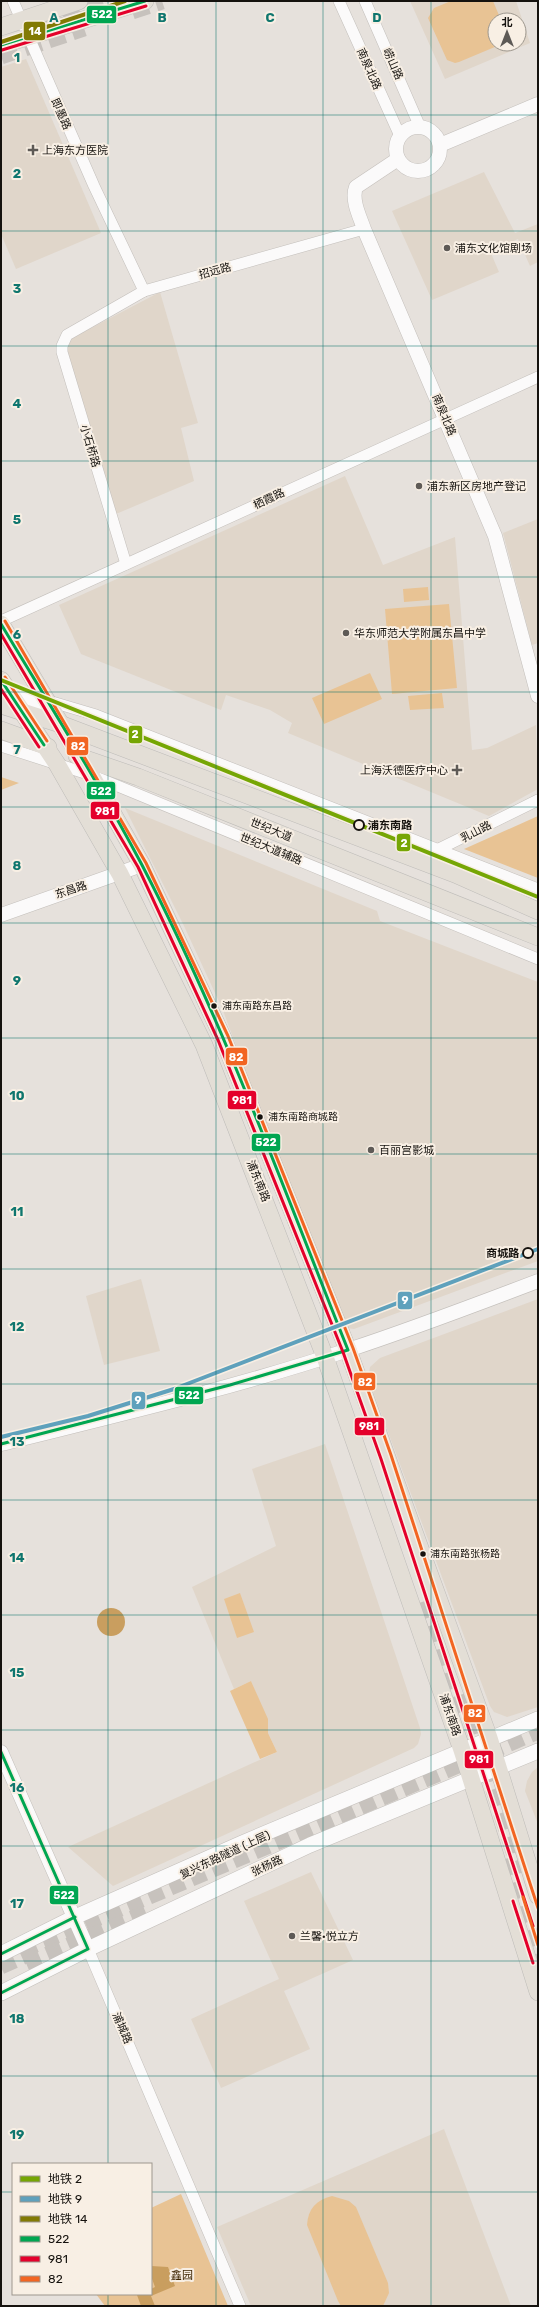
<svg xmlns="http://www.w3.org/2000/svg" width="539" height="2307" viewBox="0 0 539 2307" font-family="Rubik,'Noto Sans SC',sans-serif">
	<style>
		.built { fill: #e0d6ca; fill-rule: evenodd }
		.green { fill: #e8c394 }
		.water { fill: #c99e5f }
		.lines { fill: none; stroke-linecap: round; stroke-linejoin: round }
		.secondary-tunnel { stroke: #c7c2bd; stroke-width: 15; stroke-dasharray: 15 8; stroke-linecap: butt }
		.primary-tunnel { stroke: #c7c2bd; stroke-width: 17; stroke-dasharray: 17 8; stroke-linecap: butt }
		.minor-casing { stroke: #c3bfbb; stroke-width: 12 }
		.tertiary-casing { stroke: #c3bfbb; stroke-width: 15 }
		.secondary-casing { stroke: #c3bfbb; stroke-width: 16 }
		.primary-casing { stroke: #bebcb9; stroke-width: 18 }
		.minor { stroke: #fbfafa; stroke-width: 11 }
		.tertiary { stroke: #fbfafa; stroke-width: 14 }
		.secondary { stroke: #fbfafa; stroke-width: 15 }
		.primary { stroke: #e3ded6; stroke-width: 17 }
		.bus-1-casing { stroke: #f8efe4; stroke-width: 6 }
		.bus-2-casing { stroke: #f8efe4; stroke-width: 6 }
		.bus-3-casing { stroke: #f8efe4; stroke-width: 6 }
		.bus-1 { stroke: #00a651; stroke-width: 3 }
		.bus-2 { stroke: #e4002b; stroke-width: 3 }
		.bus-3 { stroke: #f26522; stroke-width: 3 }
		.metro-1-casing { stroke: #f8efe4; stroke-width: 7 }
		.metro-2-casing { stroke: #f8efe4; stroke-width: 7 }
		.metro-3-casing { stroke: #f8efe4; stroke-width: 7 }
		.metro-1 { stroke: #76a604; stroke-width: 4 }
		.metro-2 { stroke: #5fa1bc; stroke-width: 4 }
		.metro-3 { stroke: #827a04; stroke-width: 4 }
		.grid { fill: none; stroke: #0f766e; stroke-width: 1; stroke-opacity: 0.55 }
		.poi-dot { fill: #5e5a56; stroke: #f8efe4; stroke-width: 1.5 }
		.stop-dot { fill: #f8efe4; stroke: #15120e; stroke-width: 2 }
		.bus-dot { fill: #15120e; stroke: #f8efe4; stroke-width: 1.5 }
		.labels { text-anchor: middle; dominant-baseline: central; stroke-width: 4; stroke-linejoin: round; paint-order: stroke }
		.bus-label { font-size: 10px; fill: #15120e; stroke: #f8efe4; text-anchor: start }
		.street-label { font-size: 11px; fill: #15120e; stroke: #f8efe4 }
		.poi-label { font-size: 11px; fill: #15120e; stroke: #f8efe4; text-anchor: start }
		.stop-label { font-size: 11px; font-weight: bold; fill: #15120e; stroke: #f8efe4; text-anchor: start }
		.park-label { font-size: 11px; fill: #3d2400; stroke: #f8efe4 }
		.grid-label { font-size: 13px; text-anchor: middle; font-weight: bold; fill: #0f766e; stroke: #f8efe4; stroke-width: 4; stroke-linejoin: round; paint-order: stroke }
		.line-badge { stroke: #f8efe4; stroke-width: 1.5 }
		.badge-label { font-size: 11px; text-anchor: middle; font-weight: bold; fill: #fff }
	</style>
	<rect width="100%" height="100%" fill="#e6e1dc"/>
	<g class="built">
		<path d="M410,1H516L530,43L445,79ZM495,20H519V44H495Z"/>
		<polygon points="26,59 101,233 16,269 1,234 1,67"/>
		<polygon points="484,172 515,233 538,224 538,262 530,266 518,239 490,251 499,272 432,300 392,211"/>
		<polygon points="160,292 198,423 181,428 194,481 116,514 66,351 70,339 74,337"/>
		<polygon points="345,476 383,565 455,537 472,750 487,748 536,725 538,789 489,816 288,733 292,723 270,710 226,695 221,710 81,654 59,605"/>
		<polygon points="538,519 538,643 532,645 503,533"/>
		<polygon points="125,808 377,911 380,921 538,982 538,1261 354,1329 347,1328 307,1236 222,1008 184,926"/>
		<polygon points="141,1279 160,1351 104,1365 86,1296"/>
		<polygon points="538,1299 538,1707 507,1717 494,1712 490,1706 369,1381 369,1374 370,1367 380,1358"/>
		<polygon points="325,1444 420,1728 421,1734 418,1744 414,1748 113,1886 68,1847 277,1752 268,1733 268,1722 251,1681 234,1689 192,1587 276,1546 252,1469"/>
		<polygon points="538,1767 538,1824 525,1791 527,1781 532,1772"/>
		<polygon points="311,1872 353,1960 284,1991 310,2049 221,2088 191,2019 279,1979 244,1901"/>
		<polygon points="444,2129 511,2306 251,2306 217,2227"/>
	</g>
	<g class="green">
		<polygon points="451,1 493,1 501,20 495,20 495,44 502,44 459,62 455,63 447,60 428,18 434,8"/>
		<polygon points="428,587 429,600 404,602 403,589"/>
		<polygon points="449,604 457,688 392,694 385,609"/>
		<polygon points="370,673 382,699 324,724 312,698"/>
		<polygon points="442,693 444,708 410,710 408,696"/>
		<polygon points="1,777 19,783 1,790"/>
		<polygon points="538,816 538,878 464,849"/>
		<polygon points="240,1593 254,1632 237,1638 224,1599"/>
		<polygon points="251,1681 268,1719 268,1733 277,1752 260,1759 230,1691"/>
		<polygon points="181,2194 228,2306 105,2306 96,2294 151,2294 151,2208"/>
		<path d="M332,2196L349,2201L356,2207L388,2283L389,2293L383,2306H341L338,2301L307,2225C308,2209 316,2200 332,2196Z"/>
	</g>
	<g class="water">
		<circle cx="111" cy="1622" r="14"/>
		<polygon points="151,2266 168,2267 175,2286 151,2296 155,2306 141,2306 137,2295 151,2294 151,2289 155,2287 151,2276"/>
	</g>
	<g class="lines">
		<g class="secondary-tunnel">
			<polyline points="22,1951 538,1732"/>
			<polyline points="26,1963 149,1911"/>
			<polyline points="1,1967 35,1952"/>
		</g>
		<g class="primary-tunnel">
			<polyline points="132,11 162,1"/>
			<polyline points="40,25 110,1"/>
			<polyline points="1,56 84,28"/>
			<polyline points="422,1602 458,1714"/>
			<polyline points="463,1694 521,1873"/>
			<polyline points="505,1859 538,1961"/>
		</g>
		<defs>
			<g id="minor">
				<polyline points="13,1 94,186 144,291"/>
				<polyline points="339,1 400,136"/>
				<polyline points="365,1 420,127"/>
				<polyline points="126,564 62,352 62,346 67,335 144,291 364,229"/>
				<polyline points="1,621 538,377"/>
				<polyline points="5,688 96,715 538,889"/>
				<polyline points="17,696 46,715"/>
				<polyline points="1,746 91,775 538,959"/>
				<polyline points="439,849 538,800"/>
				<polyline points="88,1949 240,2306"/>
			</g>
			<g id="tertiary">
				<circle cx="418" cy="149" r="22"/>
				<polyline points="440,145 538,104"/>
				<path d="M398,159L356,187C351,200 360,217 364,229L495,536L538,696"/>
				<polyline points="1,915 142,865"/>
				<path d="M1,1444C117,1415 234,1388 348,1350C412,1329 475,1305 538,1281"/>
				<polyline points="1,1752 88,1949"/>
			</g>
			<g id="secondary">
				<polyline points="1,1954 75,1917 242,1843 538,1719"/>
				<polyline points="1,1993 88,1949 310,1845 538,1751"/>
			</g>
			<g id="primary">
				<polyline points="1,27 79,1"/>
				<polyline points="1,45 145,1"/>
				<polyline points="1,624 91,775 142,865 223,1038 348,1350 489,1738 538,1896"/>
				<polyline points="1,680 57,764 120,874 204,1045 325,1357 462,1750 538,1992"/>
				<polyline points="1,705 60,724 455,874 538,911"/>
				<polyline points="1,730 48,747"/>
				<polyline points="77,756 138,777 538,937"/>
			</g>
		</defs>
		<use href="#minor" class="minor-casing"/>
		<use href="#tertiary" class="tertiary-casing"/>
		<use href="#secondary" class="secondary-casing"/>
		<use href="#primary" class="primary-casing"/>
		<use href="#minor" class="minor"/>
		<use href="#tertiary" class="tertiary"/>
		<use href="#secondary" class="secondary"/>
		<use href="#primary" class="primary"/>
		<defs>
			<g id="bus-1">
				<polyline points="1,45 145,1"/>
				<path d="M1,624C49,704 99,783 142,865C223,1021 283,1187 348,1350L230,1385L1,1444"/>
				<polyline points="1,680 44,745"/>
				<polyline points="1,1752 88,1949 1,1993"/>
				<polyline points="1,1954 75,1917"/>
			</g>
			<g id="bus-2">
				<polyline points="2,50 146,6"/>
				<polyline points="1,634 138,867 218,1040 343,1352 381,1459 533,1926"/>
				<polyline points="1,689 39,747"/>
				<polyline points="513,1901 533,1963"/>
			</g>
			<g id="bus-3">
				<polyline points="5,621 146,863 228,1036 353,1348 391,1455 538,1908"/>
				<polyline points="5,677 47,741"/>
				<polyline points="523,1897 538,1945"/>
			</g>
		</defs>
		<use href="#bus-1" class="bus-1-casing"/>
		<use href="#bus-2" class="bus-2-casing"/>
		<use href="#bus-3" class="bus-3-casing"/>
		<use href="#bus-1" class="bus-1"/>
		<use href="#bus-2" class="bus-2"/>
		<use href="#bus-3" class="bus-3"/>
		<defs>
			<polyline id="metro-1" points="1,680 538,897"/>
			<polyline id="metro-2" points="1,1437 88,1416 174,1389 538,1249"/>
			<polyline id="metro-3" points="1,42 125,1"/>
		</defs>
		<use href="#metro-1" class="metro-1-casing"/>
		<use href="#metro-2" class="metro-2-casing"/>
		<use href="#metro-3" class="metro-3-casing"/>
		<use href="#metro-1" class="metro-1"/>
		<use href="#metro-2" class="metro-2"/>
		<use href="#metro-3" class="metro-3"/>
	</g>
	<path class="grid" d="M108,1V2164M216,1V2306M323,1V2306M431,1V2306M1,115H538M1,231H538M1,346H538M1,461H538M1,577H538M1,692H538M1,807H538M1,923H538M1,1038H538M1,1154H538M1,1269H538M1,1384H538M1,1500H538M1,1615H538M1,1730H538M1,1846H538M1,1961H538M1,2076H538M1,2192H13M151,2192H538M108,2294V2306"/>
	<g class="poi-dot">
		<path d="M31 144h4v4h4v4h-4v4h-4v-4h-4v-4h4z"/>
		<circle cx="447" cy="248" r="4"/>
		<circle cx="419" cy="486" r="4"/>
		<circle cx="346" cy="633" r="4"/>
		<path d="M455 764h4v4h4v4h-4v4h-4v-4h-4v-4h4z"/>
		<circle cx="371" cy="1150" r="4"/>
		<circle cx="292" cy="1936" r="4"/>
	</g>
	<g class="stop-dot">
		<circle cx="359" cy="825" r="5"/>
		<circle cx="528" cy="1253" r="5"/>
	</g>
	<g class="bus-dot">
		<circle cx="214" cy="1006" r="3.5"/>
		<circle cx="260" cy="1117" r="3.5"/>
		<circle cx="423" cy="1554" r="3.5"/>
	</g>
	<g class="labels">
		<g class="bus-label">
			<text x="222" y="1006">浦东南路东昌路</text>
			<text x="268" y="1117">浦东南路商城路</text>
			<text x="430" y="1554">浦东南路张杨路</text>
		</g>
		<g class="street-label">
			<text transform="translate(393 64) rotate(66)">崂山路</text>
			<text transform="translate(369 69) rotate(66)">南泉北路</text>
			<text transform="translate(61 114) rotate(66)">即墨路</text>
			<text transform="translate(215 271) rotate(-15)">招远路</text>
			<text transform="translate(444 415) rotate(67)">南泉北路</text>
			<text transform="translate(90 446) rotate(73)">小石桥路</text>
			<text transform="translate(269 499) rotate(-25)">栖霞路</text>
			<text transform="translate(271 830) rotate(22)">世纪大道</text>
			<text transform="translate(476 832) rotate(-27)">乳山路</text>
			<text transform="translate(271 849) rotate(22)">世纪大道辅路</text>
			<text transform="translate(71 890) rotate(-18)">东昌路</text>
			<text transform="translate(258 1181) rotate(68)">浦东南路</text>
			<text transform="translate(450 1715) rotate(71)">浦东南路</text>
			<text transform="translate(225 1855) rotate(-25)">复兴东路隧道 (上层)</text>
			<text transform="translate(267 1866) rotate(-25)">张杨路</text>
			<text transform="translate(122 2028) rotate(67)">浦城路</text>
		</g>
		<g class="poi-label">
			<text x="42" y="150">上海东方医院</text>
			<text x="455" y="248">浦东文化馆剧场</text>
			<text x="427" y="486">浦东新区房地产登记</text>
			<text x="354" y="633">华东师范大学附属东昌中学</text>
			<text x="448" y="770" text-anchor="end">上海沃德医疗中心</text>
			<text x="379" y="1150">百丽宫影城</text>
			<text x="300" y="1936">兰馨·悦立方</text>
		</g>
		<g class="stop-label">
			<text x="368" y="825">浦东南路</text>
			<text x="519" y="1253" text-anchor="end">商城路</text>
		</g>
		<g class="park-label">
			<text x="182" y="2275">鑫园</text>
		</g>
	</g>
	<g class="grid-label">
		<text x="54" y="22">A</text>
		<text x="162" y="22">B</text>
		<text x="270" y="22">C</text>
		<text x="377" y="22">D</text>
		<text x="17" y="62">1</text>
		<text x="17" y="178">2</text>
		<text x="17" y="293">3</text>
		<text x="17" y="408">4</text>
		<text x="17" y="524">5</text>
		<text x="17" y="639">6</text>
		<text x="17" y="754">7</text>
		<text x="17" y="870">8</text>
		<text x="17" y="985">9</text>
		<text x="17" y="1100">10</text>
		<text x="17" y="1216">11</text>
		<text x="17" y="1331">12</text>
		<text x="17" y="1446">13</text>
		<text x="17" y="1562">14</text>
		<text x="17" y="1677">15</text>
		<text x="17" y="1792">16</text>
		<text x="17" y="1908">17</text>
		<text x="17" y="2023">18</text>
		<text x="17" y="2139">19</text>
	</g>
	<g class="line-badge">
		<rect x="86" y="5" width="31" height="19" rx="4" fill="#00a651"/>
		<rect x="23" y="21" width="23" height="20" rx="4" fill="#827a04"/>
		<rect x="128" y="725" width="15" height="19" rx="4" fill="#76a604"/>
		<rect x="66" y="736" width="23" height="20" rx="4" fill="#f26522"/>
		<rect x="86" y="781" width="30" height="19" rx="4" fill="#00a651"/>
		<rect x="90" y="801" width="30" height="19" rx="4" fill="#e4002b"/>
		<rect x="396" y="833" width="15" height="19" rx="4" fill="#76a604"/>
		<rect x="225" y="1047" width="23" height="19" rx="4" fill="#f26522"/>
		<rect x="227" y="1090" width="30" height="20" rx="4" fill="#e4002b"/>
		<rect x="251" y="1133" width="30" height="19" rx="4" fill="#00a651"/>
		<rect x="397" y="1291" width="16" height="19" rx="4" fill="#5fa1bc"/>
		<rect x="353" y="1372" width="23" height="19" rx="4" fill="#f26522"/>
		<rect x="174" y="1386" width="30" height="19" rx="4" fill="#00a651"/>
		<rect x="131" y="1391" width="15" height="19" rx="4" fill="#5fa1bc"/>
		<rect x="354" y="1417" width="31" height="19" rx="4" fill="#e4002b"/>
		<rect x="463" y="1704" width="23" height="19" rx="4" fill="#f26522"/>
		<rect x="464" y="1750" width="30" height="19" rx="4" fill="#e4002b"/>
		<rect x="49" y="1885" width="30" height="20" rx="4" fill="#00a651"/>
	</g>
	<g class="badge-label">
		<text x="102" y="18">522</text>
		<text x="35" y="35">14</text>
		<text x="135" y="738">2</text>
		<text x="78" y="750">82</text>
		<text x="101" y="795">522</text>
		<text x="105" y="815">981</text>
		<text x="404" y="847">2</text>
		<text x="236" y="1061">82</text>
		<text x="242" y="1104">981</text>
		<text x="266" y="1146">522</text>
		<text x="405" y="1304">9</text>
		<text x="365" y="1386">82</text>
		<text x="189" y="1399">522</text>
		<text x="138" y="1404">9</text>
		<text x="369" y="1430">981</text>
		<text x="475" y="1717">82</text>
		<text x="479" y="1763">981</text>
		<text x="64" y="1899">522</text>
	</g>
	<rect width="539" height="2307" fill="none" stroke="#15120e" stroke-width="4"/>
	<rect x="12" y="2163" width="140" height="132" fill="#f8efe4" stroke="#9d978e"/>
	<rect x="20" y="2176" width="20" height="6" fill="#76a604" stroke="#9d978e"/>
	<text x="48" y="2183" font-size="12" fill="#15120e">地铁 2</text>
	<rect x="20" y="2196" width="20" height="6" fill="#5fa1bc" stroke="#9d978e"/>
	<text x="48" y="2203" font-size="12" fill="#15120e">地铁 9</text>
	<rect x="20" y="2216" width="20" height="6" fill="#827a04" stroke="#9d978e"/>
	<text x="48" y="2223" font-size="12" fill="#15120e">地铁 14</text>
	<rect x="20" y="2236" width="20" height="6" fill="#00a651" stroke="#9d978e"/>
	<text x="48" y="2243" font-size="12" fill="#15120e">522</text>
	<rect x="20" y="2256" width="20" height="6" fill="#e4002b" stroke="#9d978e"/>
	<text x="48" y="2263" font-size="12" fill="#15120e">981</text>
	<rect x="20" y="2276" width="20" height="6" fill="#f26522" stroke="#9d978e"/>
	<text x="48" y="2283" font-size="12" fill="#15120e">82</text>
	<g transform="translate(507 32)"><circle r="19" fill="#f8efe4" stroke="#9d978e"/>
	<path d="M0-3L7 15L0 10L-7 15Z" fill="#5e5a56"/>
	<text y="-6" font-size="11" font-weight="bold" text-anchor="middle" fill="#15120e">北</text>
	</g>
</svg>
